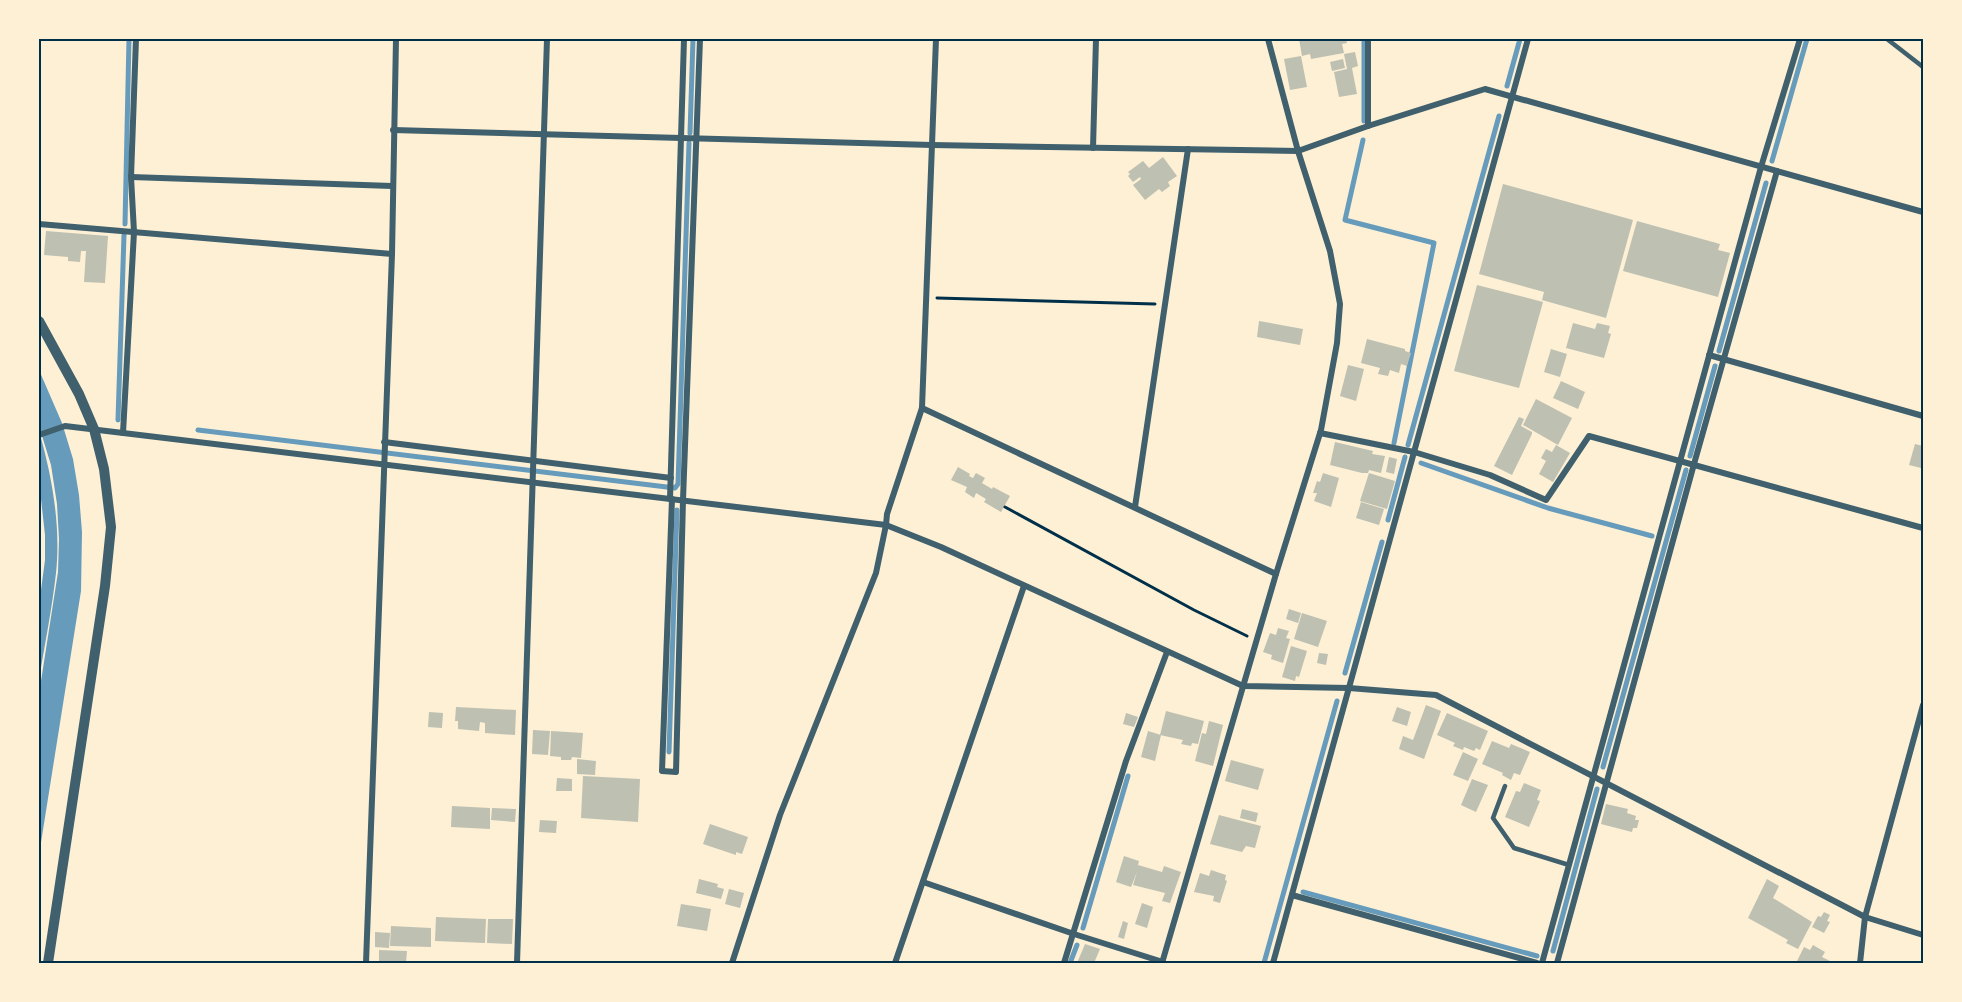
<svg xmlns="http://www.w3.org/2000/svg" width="1962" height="1002" viewBox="0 0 1962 1002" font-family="Manrope,sans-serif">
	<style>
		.water { fill: #669bbc }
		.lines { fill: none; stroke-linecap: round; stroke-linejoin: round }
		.stream { stroke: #669bbc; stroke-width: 5 }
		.building { fill: #bec0b2 }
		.path { stroke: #003049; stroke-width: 3 }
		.service { stroke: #3f606c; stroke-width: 4.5 }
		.minor { stroke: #3f606c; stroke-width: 6 }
		.tertiary { stroke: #3f606c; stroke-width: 10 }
		.neatline { fill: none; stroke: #003049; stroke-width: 2 }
	</style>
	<rect width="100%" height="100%" fill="#fdf0d5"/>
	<g class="water">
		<polygon points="39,370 62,423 73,459 79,495 82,532 81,591 39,855 39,694 58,572 59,539 57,504 51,465 39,426"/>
		<path d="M39,431C52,476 61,526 56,573C52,608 45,644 39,679V605L45,560V535L39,481Z"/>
	</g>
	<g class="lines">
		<g class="stream">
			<polyline points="1364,39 1364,121"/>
			<polyline points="1507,86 1520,39"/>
			<polyline points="690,133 693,39"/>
			<polyline points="1363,140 1345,220 1434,243 1394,443"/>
			<polyline points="1772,161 1807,39"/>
			<polyline points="125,224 129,39"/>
			<polyline points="1719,351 1766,183"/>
			<polyline points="118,420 124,235"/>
			<polyline points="198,430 675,488 678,484 689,143"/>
			<polyline points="1408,445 1499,116"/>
			<polyline points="1690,456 1715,366"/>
			<polyline points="1421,463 1548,508 1652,536"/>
			<polyline points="1388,520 1405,457"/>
			<polyline points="1345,673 1382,542"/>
			<polyline points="669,752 677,510"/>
			<polyline points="1603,767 1686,470"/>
			<polyline points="1303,892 1537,956"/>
			<polyline points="1083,928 1128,776"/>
			<polyline points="1553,951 1597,789"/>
			<polyline points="1070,963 1077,945"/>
			<polyline points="1264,963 1337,701"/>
		</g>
	</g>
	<g class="building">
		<polygon points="1299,39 1346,39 1347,43 1342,44 1344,53 1311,59 1310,54 1302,56"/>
		<polygon points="1355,52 1358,66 1352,68 1357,94 1339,97 1334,72 1347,69 1344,54"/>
		<polygon points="1301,56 1307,87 1290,90 1284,59"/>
		<polygon points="1343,59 1345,68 1332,71 1330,62"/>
		<polygon points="1163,157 1177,176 1168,182 1170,186 1162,192 1159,189 1145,200 1133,185 1141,179 1140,177 1133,182 1128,176 1130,174 1128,172 1143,161 1149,168"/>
		<polygon points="1503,184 1633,220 1606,318 1542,300 1544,292 1479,274"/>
		<polygon points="1637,221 1720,244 1718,250 1730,253 1718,297 1623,271"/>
		<polygon points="46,231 108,236 105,283 84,282 86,251 81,251 80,262 68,261 68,257 44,255"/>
		<polygon points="1477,285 1543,302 1519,388 1454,371"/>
		<polygon points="1259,321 1303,329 1300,345 1257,337"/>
		<polygon points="1573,323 1595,329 1597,323 1610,326 1608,333 1611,334 1604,358 1566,348"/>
		<polygon points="1367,339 1405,349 1405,351 1411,353 1407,366 1401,364 1399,373 1390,370 1388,376 1378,374 1380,368 1361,363"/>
		<polygon points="1551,349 1567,354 1560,377 1544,372"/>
		<polygon points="1348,365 1364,369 1356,401 1340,396"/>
		<polygon points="1561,381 1585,392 1578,409 1553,398"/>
		<polygon points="1536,399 1572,418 1558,445 1523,425"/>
		<polygon points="1519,417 1524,419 1521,426 1532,432 1532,434 1512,475 1494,466"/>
		<polygon points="1335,442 1373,451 1372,454 1385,456 1381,473 1369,470 1368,473 1362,473 1330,465"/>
		<polygon points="1915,444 1923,446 1921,468 1909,465"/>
		<polygon points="1556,445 1570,453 1553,482 1539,474 1546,461 1541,458 1546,449 1552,452"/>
		<polygon points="1389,457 1397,459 1394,474 1386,472"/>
		<polygon points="958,467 970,474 969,476 973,478 976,473 985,478 982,483 992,489 993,487 1010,496 1001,512 984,502 986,499 976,493 974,498 965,492 967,487 951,480"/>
		<polygon points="1323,473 1339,478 1331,507 1314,501 1317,493 1313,493 1317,481 1320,482"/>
		<polygon points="1369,473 1395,481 1387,509 1360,501"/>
		<polygon points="1361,502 1384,509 1379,525 1356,518"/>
		<polygon points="1289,609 1301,613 1298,623 1286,619"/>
		<polygon points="1302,613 1327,621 1318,647 1294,639"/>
		<polygon points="1278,628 1289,631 1286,638 1290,639 1283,663 1271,659 1272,655 1263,652 1270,633 1276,635"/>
		<polygon points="1291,646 1307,651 1299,677 1296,676 1295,681 1282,677"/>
		<polygon points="1319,653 1328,654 1326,665 1317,663"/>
		<polygon points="1426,705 1441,711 1424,759 1399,749 1403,736 1413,740"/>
		<polygon points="456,707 516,710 515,735 485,733 485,723 480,722 479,731 458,729 458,721 455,721"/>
		<polygon points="1397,707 1411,712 1407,726 1392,721"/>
		<polygon points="1166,711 1204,721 1198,744 1192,743 1191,746 1181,744 1183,740 1160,735"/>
		<polygon points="429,712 443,713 442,728 428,727"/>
		<polygon points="1126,713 1138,717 1134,727 1123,724"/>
		<polygon points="1447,713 1488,731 1480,750 1476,748 1474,751 1464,747 1463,750 1453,746 1455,743 1437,735"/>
		<polygon points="1209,721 1223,725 1213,766 1195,761 1202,733 1206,734"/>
		<polygon points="533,730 550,731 548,755 532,754"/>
		<polygon points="551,731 583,733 581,758 572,757 571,760 561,760 561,757 550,756"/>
		<polygon points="1148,731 1161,735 1155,761 1141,757"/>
		<polygon points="1492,741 1509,748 1511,744 1530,752 1520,775 1514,773 1511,780 1502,775 1503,773 1482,764"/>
		<polygon points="1463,752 1478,759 1468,781 1453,775"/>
		<polygon points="577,759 596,761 595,775 577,774"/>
		<polygon points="1231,760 1264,769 1258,790 1225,781"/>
		<polygon points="583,776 640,779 638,822 581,818"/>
		<polygon points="557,778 572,779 572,791 556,791"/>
		<polygon points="1472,779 1488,785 1476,812 1461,805"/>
		<polygon points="1524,783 1541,790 1537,800 1540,801 1529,827 1505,817 1516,791 1520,792"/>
		<polygon points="1606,804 1628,809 1627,813 1636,816 1635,820 1639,820 1637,828 1633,828 1632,832 1601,824"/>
		<polygon points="452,806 490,808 490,829 451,827"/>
		<polygon points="492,808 516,809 515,822 491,820"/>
		<polygon points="1242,809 1258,813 1256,822 1240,818"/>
		<polygon points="1219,815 1261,826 1255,848 1246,846 1242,852 1210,844"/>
		<polygon points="540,820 557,821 556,833 539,832"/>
		<polygon points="710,824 748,837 742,854 736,852 736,855 703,844"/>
		<polygon points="1124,856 1139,861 1138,865 1162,872 1164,866 1181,872 1170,903 1162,901 1165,893 1133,885 1137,872 1131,887 1116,882"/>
		<polygon points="1211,870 1226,875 1225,880 1227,881 1220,903 1213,901 1214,896 1194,892 1200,873 1209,876"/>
		<polygon points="699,879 718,884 717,887 724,889 721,899 696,893"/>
		<polygon points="1767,879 1779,886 1773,898 1812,922 1798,949 1786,943 1788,940 1748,918"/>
		<polygon points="729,889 744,893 740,908 725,904"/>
		<polygon points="1142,903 1153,907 1147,928 1135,924"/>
		<polygon points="681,904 711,909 707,931 677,926"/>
		<polygon points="1824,912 1830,915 1827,921 1830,922 1824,933 1812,927 1818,916 1821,917"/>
		<polygon points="436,917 486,919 485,943 435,941"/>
		<polygon points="488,919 513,919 512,944 487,943"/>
		<polygon points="1123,921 1128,923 1124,939 1118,937"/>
		<polygon points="391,926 431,928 431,947 390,946"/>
		<polygon points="375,932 390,933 389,948 375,947"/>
		<polygon points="1085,944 1100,949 1094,963 1077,963"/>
		<polygon points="1813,945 1825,952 1822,957 1834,963 1801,963 1797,961 1804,947 1810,950"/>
		<polygon points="379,950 407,951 406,963 379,963"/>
	</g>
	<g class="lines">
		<g class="path">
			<polyline points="937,298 1155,304"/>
			<polyline points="1005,507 1194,610 1247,636"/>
		</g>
		<g class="service">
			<polyline points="1887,39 1923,67"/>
			<polyline points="1505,786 1493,818 1514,848 1569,865"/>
		</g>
		<g class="minor">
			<polyline points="1368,126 1368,39"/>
			<polyline points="393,130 932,145 1298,151 1368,126 1485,89 1923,212"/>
			<polyline points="1093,148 1096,39"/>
			<polyline points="131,177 392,186"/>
			<polyline points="39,224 392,254"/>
			<polyline points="1709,355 1923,416"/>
			<polyline points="922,408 1276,574"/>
			<polyline points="123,433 134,232 131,177 136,39"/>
			<polyline points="1320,433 1414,452 1490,475 1546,500 1589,436 1923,528"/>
			<polyline points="39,435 65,426 886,525 941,547 1243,686 1349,688 1436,695 1865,917 1923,935"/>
			<polyline points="384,442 671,478"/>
			<polyline points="670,499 684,39"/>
			<polyline points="672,499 662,771 676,772 683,500 700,39"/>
			<polyline points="1135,507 1188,149"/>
			<polyline points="923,882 1074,934 1163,962"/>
			<polyline points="1292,895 1537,963"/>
			<polyline points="366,963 392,254 396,39"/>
			<polyline points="517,963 547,39"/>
			<polyline points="732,963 780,815 876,573 886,525 887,514 922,408 936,39"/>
			<polyline points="895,963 1024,586"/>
			<polyline points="1064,963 1126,761 1167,652"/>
			<polyline points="1162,963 1276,574 1321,430 1337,343 1340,304 1330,251 1298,151 1268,39"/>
			<polyline points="1273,963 1528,39"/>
			<polyline points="1542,963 1761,167 1800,39"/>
			<polyline points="1557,963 1694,464 1777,171"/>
			<polyline points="1860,963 1865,917 1923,705"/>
		</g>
		<polyline class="tertiary" points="39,321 79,394 94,429 104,469 111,527 105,586 48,963"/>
	</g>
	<rect width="1962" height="1002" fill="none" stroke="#fdf0d5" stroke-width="81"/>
	<rect x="40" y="40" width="1882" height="922" class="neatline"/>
</svg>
